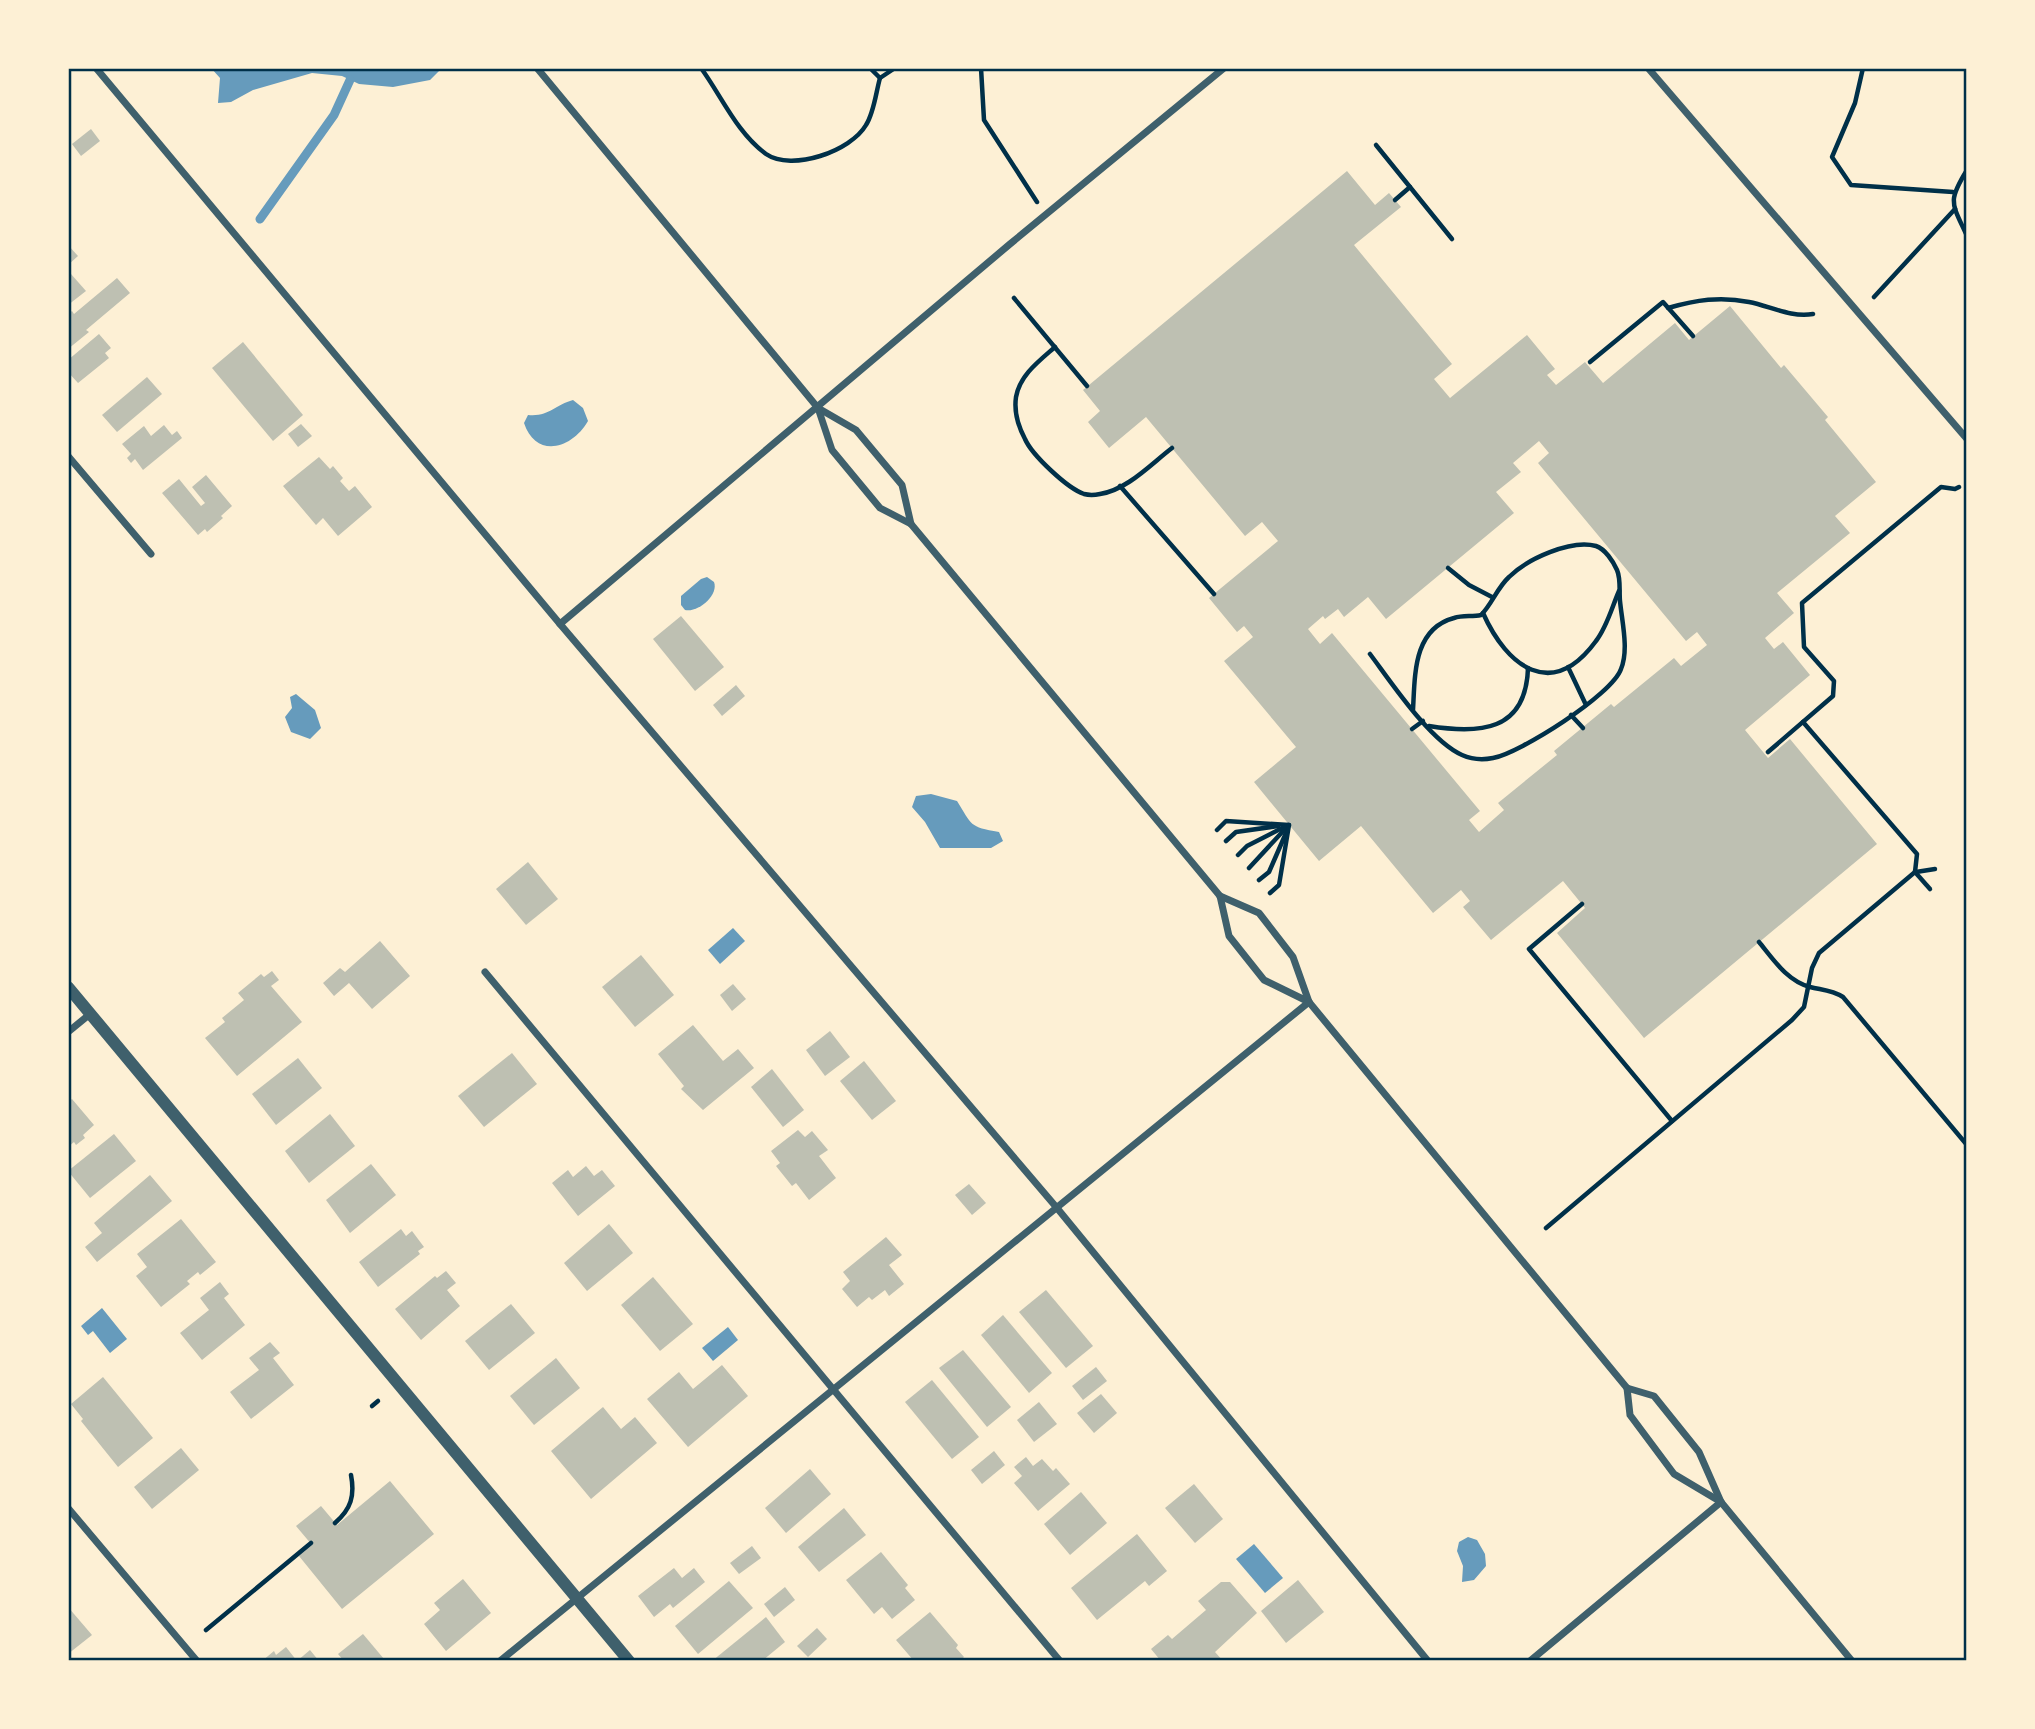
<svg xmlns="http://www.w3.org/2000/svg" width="2035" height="1729" viewBox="0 0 2035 1729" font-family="Bitter,serif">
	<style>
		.water { fill: #669bbc }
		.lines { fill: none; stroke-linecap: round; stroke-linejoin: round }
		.stream { stroke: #669bbc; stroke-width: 9 }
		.building { fill: #bec0b2; fill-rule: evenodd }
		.path { stroke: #003049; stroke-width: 4.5 }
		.minor { stroke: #3f606c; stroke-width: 7 }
		.tertiary { stroke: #3f606c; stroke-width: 12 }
		.neatline { fill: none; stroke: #003049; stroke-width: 2.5 }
	</style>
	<rect width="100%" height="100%" fill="#fdf0d5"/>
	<g class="water">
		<polygon points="211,68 442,68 430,80 393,87 359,84 342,76 312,73 253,90 231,102 218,103 220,78"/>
		<path d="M573,400L583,408L588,421C572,449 536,459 524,423L528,415C549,417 555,405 573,400Z"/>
		<path d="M707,577L714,582C719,595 698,613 685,610L681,605V596L701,579Z"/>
		<polygon points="296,694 315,710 321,728 310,739 291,732 285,717 292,708 290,697"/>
		<path d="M931,794L957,801C972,825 969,827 999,832L1003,841L991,848H940L925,822L912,807L916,796Z"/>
		<polygon points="733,928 745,941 720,964 708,950"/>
		<polygon points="102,1308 127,1339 110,1353 93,1331 88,1335 81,1326"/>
		<polygon points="728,1327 738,1340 713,1361 702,1348"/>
		<polygon points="1468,1537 1477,1540 1485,1554 1486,1566 1474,1580 1462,1582 1463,1566 1457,1551 1459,1542"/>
		<polygon points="1254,1544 1283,1578 1265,1593 1236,1559"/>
	</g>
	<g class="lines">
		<polyline class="stream" points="260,219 334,115 350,80"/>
	</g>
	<g class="building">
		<polygon points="91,129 100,141 81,156 72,144"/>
		<path d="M1347,171L1375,205L1389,193L1401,207L1354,245L1452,364L1434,379L1450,398L1527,335L1555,369L1547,375L1556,385L1585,362L1603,383L1675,323L1689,340L1730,306L1781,368L1784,365L1828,417L1825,420L1876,482L1835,516L1850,533L1777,593L1794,613L1765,638L1774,649L1783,642L1810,675L1745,730L1768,758L1790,739L1877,844L1644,1038L1557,933L1585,908L1563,881L1491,940L1463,907L1470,901L1461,890L1433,913L1361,826L1319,861L1254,782L1296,747L1224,661L1253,637L1244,626L1237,632L1209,598L1278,541L1262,522L1245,536L1146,417L1109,448L1088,422L1100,411L1083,390ZM1539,441L1549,453L1538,463L1686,641L1697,632L1707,645L1681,666L1674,658L1614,707L1611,704L1554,751L1557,755L1498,803L1504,810L1479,832L1469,820L1480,811L1332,633L1320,644L1308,629L1323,616L1325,619L1338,609L1344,617L1368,597L1386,619L1514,513L1496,492L1521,472L1513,463Z"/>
		<polygon points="68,245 78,256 68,265"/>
		<polygon points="71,274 86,291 68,305 68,276"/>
		<polygon points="117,278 130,293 86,330 89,332 68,349 68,314 72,311 74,314"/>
		<polygon points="99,334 111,348 105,353 109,358 78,383 68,372 68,360"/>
		<polygon points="243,342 303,415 273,441 212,368"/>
		<polygon points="147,377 162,394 117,432 102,415"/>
		<polygon points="301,424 312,436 298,447 288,434"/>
		<polygon points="164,425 172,435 177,431 182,438 143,470 135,459 131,463 127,458 131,454 122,444 144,426 151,436"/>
		<polygon points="319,457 330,469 333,466 343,478 340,481 349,491 355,486 372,507 338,536 323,518 316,525 283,486"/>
		<polygon points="206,475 232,506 221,516 223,518 207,532 205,529 198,535 162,493 179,479 201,506 205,503 192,487"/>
		<polygon points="681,616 724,667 695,691 653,639"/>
		<polygon points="736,685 745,696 722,716 713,705"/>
		<polygon points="528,862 558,899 526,925 496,889"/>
		<polygon points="380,941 410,976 372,1009 349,983 334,996 323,983 340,968 345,972"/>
		<polygon points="641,955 674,995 635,1027 602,987"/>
		<polygon points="272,971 279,980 271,986 302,1022 237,1076 205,1038 225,1022 222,1018 244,1000 238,993 261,974 264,977"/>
		<polygon points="733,984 746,999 732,1011 720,995"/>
		<polygon points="693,1025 723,1061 738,1049 754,1068 703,1110 681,1089 684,1086 658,1054"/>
		<polygon points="830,1031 850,1057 825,1076 806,1050"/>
		<polygon points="512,1053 537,1084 484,1127 458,1096"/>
		<polygon points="298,1058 322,1088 276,1125 252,1094"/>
		<polygon points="864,1061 896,1101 872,1120 840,1081"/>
		<polygon points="772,1069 804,1110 783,1127 751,1087"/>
		<polygon points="72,1099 94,1125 83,1135 85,1138 76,1145 74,1142 68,1147 68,1102"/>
		<polygon points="330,1114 355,1146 309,1183 285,1151"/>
		<polygon points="798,1130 805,1137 812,1131 828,1150 819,1156 836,1178 809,1200 796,1183 792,1186 776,1166 780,1163 771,1151"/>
		<polygon points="114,1134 136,1161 90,1198 68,1171"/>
		<polygon points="371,1164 396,1195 350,1233 326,1200"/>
		<polygon points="586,1166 594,1176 602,1170 615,1186 578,1216 552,1183 568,1170 573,1177"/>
		<polygon points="150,1175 172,1201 97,1262 85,1247 102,1233 94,1223"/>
		<polygon points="969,1184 986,1203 972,1215 955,1195"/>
		<polygon points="181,1219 216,1262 200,1275 198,1272 187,1281 190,1284 161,1307 136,1276 147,1267 137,1254"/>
		<polygon points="609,1224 633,1253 587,1291 564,1263"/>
		<polygon points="401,1229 406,1236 412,1231 424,1247 418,1251 420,1254 378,1287 359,1262"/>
		<polygon points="886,1237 902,1255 889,1265 904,1284 889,1296 885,1290 872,1300 869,1297 857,1307 842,1289 850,1281 843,1272"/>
		<polygon points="446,1271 456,1283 447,1290 460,1306 421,1340 395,1309 435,1276 437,1278"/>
		<polygon points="653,1277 693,1324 660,1351 621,1305"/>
		<polygon points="220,1282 229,1294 224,1298 245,1325 202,1360 180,1333 209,1310 200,1298"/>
		<polygon points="1046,1290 1093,1346 1066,1368 1019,1312"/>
		<polygon points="511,1304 535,1333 489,1370 465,1341"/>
		<polygon points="1003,1315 1052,1373 1029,1393 981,1335"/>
		<polygon points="270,1342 280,1353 273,1358 294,1385 251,1419 230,1392 259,1370 249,1358"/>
		<polygon points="963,1350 1011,1407 987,1427 939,1368"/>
		<polygon points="556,1358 580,1388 534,1425 510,1396"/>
		<polygon points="722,1365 748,1396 688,1447 647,1399 679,1372 693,1389"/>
		<polygon points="1096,1367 1107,1381 1083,1400 1072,1386"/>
		<polygon points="103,1377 153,1438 118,1467 81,1421 83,1419 71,1404"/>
		<polygon points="932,1380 979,1437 952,1459 905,1402"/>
		<polygon points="1101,1394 1117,1413 1094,1433 1077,1413"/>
		<polygon points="1039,1402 1057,1424 1034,1442 1017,1420"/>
		<polygon points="603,1407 621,1429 635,1417 657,1443 591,1499 551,1451"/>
		<polygon points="181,1448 199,1470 152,1509 134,1487"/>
		<polygon points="994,1451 1005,1465 982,1484 971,1470"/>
		<polygon points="1026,1457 1033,1466 1042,1459 1053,1471 1056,1468 1070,1484 1038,1511 1014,1483 1022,1476 1014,1467"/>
		<polygon points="810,1469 831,1494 786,1533 765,1508"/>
		<polygon points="390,1481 434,1534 342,1609 299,1556 312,1545 296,1526 321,1506 337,1525"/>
		<polygon points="1194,1484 1223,1519 1195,1543 1165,1508"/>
		<polygon points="1081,1492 1107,1523 1070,1555 1044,1524"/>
		<polygon points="844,1508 866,1535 819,1572 798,1547"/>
		<polygon points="1137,1534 1167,1571 1149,1586 1145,1581 1097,1620 1071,1588"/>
		<polygon points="752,1546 761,1558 739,1574 730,1563"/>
		<polygon points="881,1552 908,1585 905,1588 915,1600 892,1619 882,1607 874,1614 846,1580"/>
		<polygon points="674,1568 682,1578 694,1568 705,1582 673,1608 670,1604 654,1617 638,1596"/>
		<polygon points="463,1579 491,1613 446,1651 424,1624 440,1610 434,1603"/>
		<polygon points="1298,1580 1324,1612 1286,1643 1261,1611"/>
		<polygon points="729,1581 753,1608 698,1654 675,1626"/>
		<polygon points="1221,1582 1230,1582 1257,1613 1215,1652 1223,1661 1161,1661 1151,1649 1168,1635 1172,1639 1206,1610 1198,1601"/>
		<polygon points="785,1587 795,1600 774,1617 764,1604"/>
		<polygon points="68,1607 92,1635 68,1654"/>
		<polygon points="930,1612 958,1645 956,1648 964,1657 960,1661 914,1661 896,1640"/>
		<polygon points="766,1617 785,1642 762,1661 712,1661"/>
		<polygon points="817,1628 827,1639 808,1657 797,1646"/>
		<polygon points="363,1634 384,1659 381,1661 344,1661 338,1654"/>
		<polygon points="286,1647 297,1661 310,1650 319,1661 262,1661 274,1651 276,1655"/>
	</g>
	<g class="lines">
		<g class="path">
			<path d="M701,68C722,97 737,133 766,154C792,172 851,151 866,125C874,113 876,92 880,78"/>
			<polyline points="870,68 880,78 895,68"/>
			<polyline points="981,68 984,120 1037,202"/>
			<polyline points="1863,68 1855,103 1832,157 1851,185 1953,192"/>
			<polyline points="1376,145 1452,239"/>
			<path d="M1967,170C1947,202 1952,203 1967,236"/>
			<polyline points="1395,200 1410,187"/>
			<polyline points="1874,297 1955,209"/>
			<polyline points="1014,298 1087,386"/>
			<path d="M1668,308C1696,300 1720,296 1749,302C1770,306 1791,318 1813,314"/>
			<path d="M1055,347C1039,361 1020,375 1016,397C1014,411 1018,426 1025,439C1032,455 1067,488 1084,494C1088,495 1095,495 1100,494C1127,490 1151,464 1172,448"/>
			<polyline points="1590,362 1663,302 1693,336"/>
			<polyline points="1120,486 1214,594"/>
			<polyline points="1448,568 1469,585 1492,597"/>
			<path d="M1483,613C1507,667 1552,701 1596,641C1607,627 1612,607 1619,591"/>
			<path d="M1370,654C1391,682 1430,741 1462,755C1471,759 1483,760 1493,758C1520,753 1612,695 1621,669C1629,650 1622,622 1620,601C1619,591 1621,579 1617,570C1613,561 1605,549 1596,546C1571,539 1527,559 1509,577C1497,588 1492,604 1481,615C1472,617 1463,615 1454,618C1413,629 1415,675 1413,710"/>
			<polyline points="1568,667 1586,705"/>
			<polyline points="1571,715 1583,728"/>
			<path d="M1429,726C1479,734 1526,732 1528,668"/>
			<polyline points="1412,729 1423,721"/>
			<polyline points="1768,752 1833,696 1834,681 1804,647 1802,603 1941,487 1955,489 1959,487"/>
			<polyline points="1217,830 1226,821 1289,825"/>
			<polyline points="1226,841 1236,832 1278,826"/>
			<polyline points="1238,855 1247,846 1288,825"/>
			<polyline points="1249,868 1286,828"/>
			<polyline points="1915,872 1930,889"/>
			<polyline points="1916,872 1935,869"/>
			<polyline points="1259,880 1269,872 1286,833"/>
			<polyline points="1270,893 1279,885 1289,825"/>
			<polyline points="1582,904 1529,949 1672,1121"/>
			<path d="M1759,942C1773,959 1787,981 1810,987C1822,990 1832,990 1843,997L1967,1145"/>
			<polyline points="1546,1228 1792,1020 1804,1007 1812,968 1819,953 1915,872 1917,854 1803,722"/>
			<polyline points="372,1406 378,1401"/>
			<path d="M335,1523C351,1509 355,1496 351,1475"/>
			<polyline points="206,1630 311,1543"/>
		</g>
		<g class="minor">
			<polyline points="96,68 560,624 1057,1208 1428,1661"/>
			<polyline points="537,68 818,408 856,430 902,485 911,524"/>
			<polyline points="1648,68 1967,439"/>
			<polyline points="818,408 832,450 880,508 911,524 1220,896 1229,936 1264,980 1309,1002"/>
			<polyline points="68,456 151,554"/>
			<polyline points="560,624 1010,244 1224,68"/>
			<polyline points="1220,896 1259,913 1293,957 1309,1002 1627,1388 1654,1396 1699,1452 1721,1502 1852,1661"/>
			<polyline points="485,972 1060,1661"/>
			<polyline points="68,1032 90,1014"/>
			<polyline points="1627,1388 1630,1415 1674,1474 1721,1502"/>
			<polyline points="68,1508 197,1661"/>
			<polyline points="500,1661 1309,1002"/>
			<polyline points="1530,1661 1721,1502"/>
		</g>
		<polyline class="tertiary" points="68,987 629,1661"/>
	</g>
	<rect width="2035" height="1729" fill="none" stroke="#fdf0d5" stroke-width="140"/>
	<rect x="70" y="70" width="1895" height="1589" class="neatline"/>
</svg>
